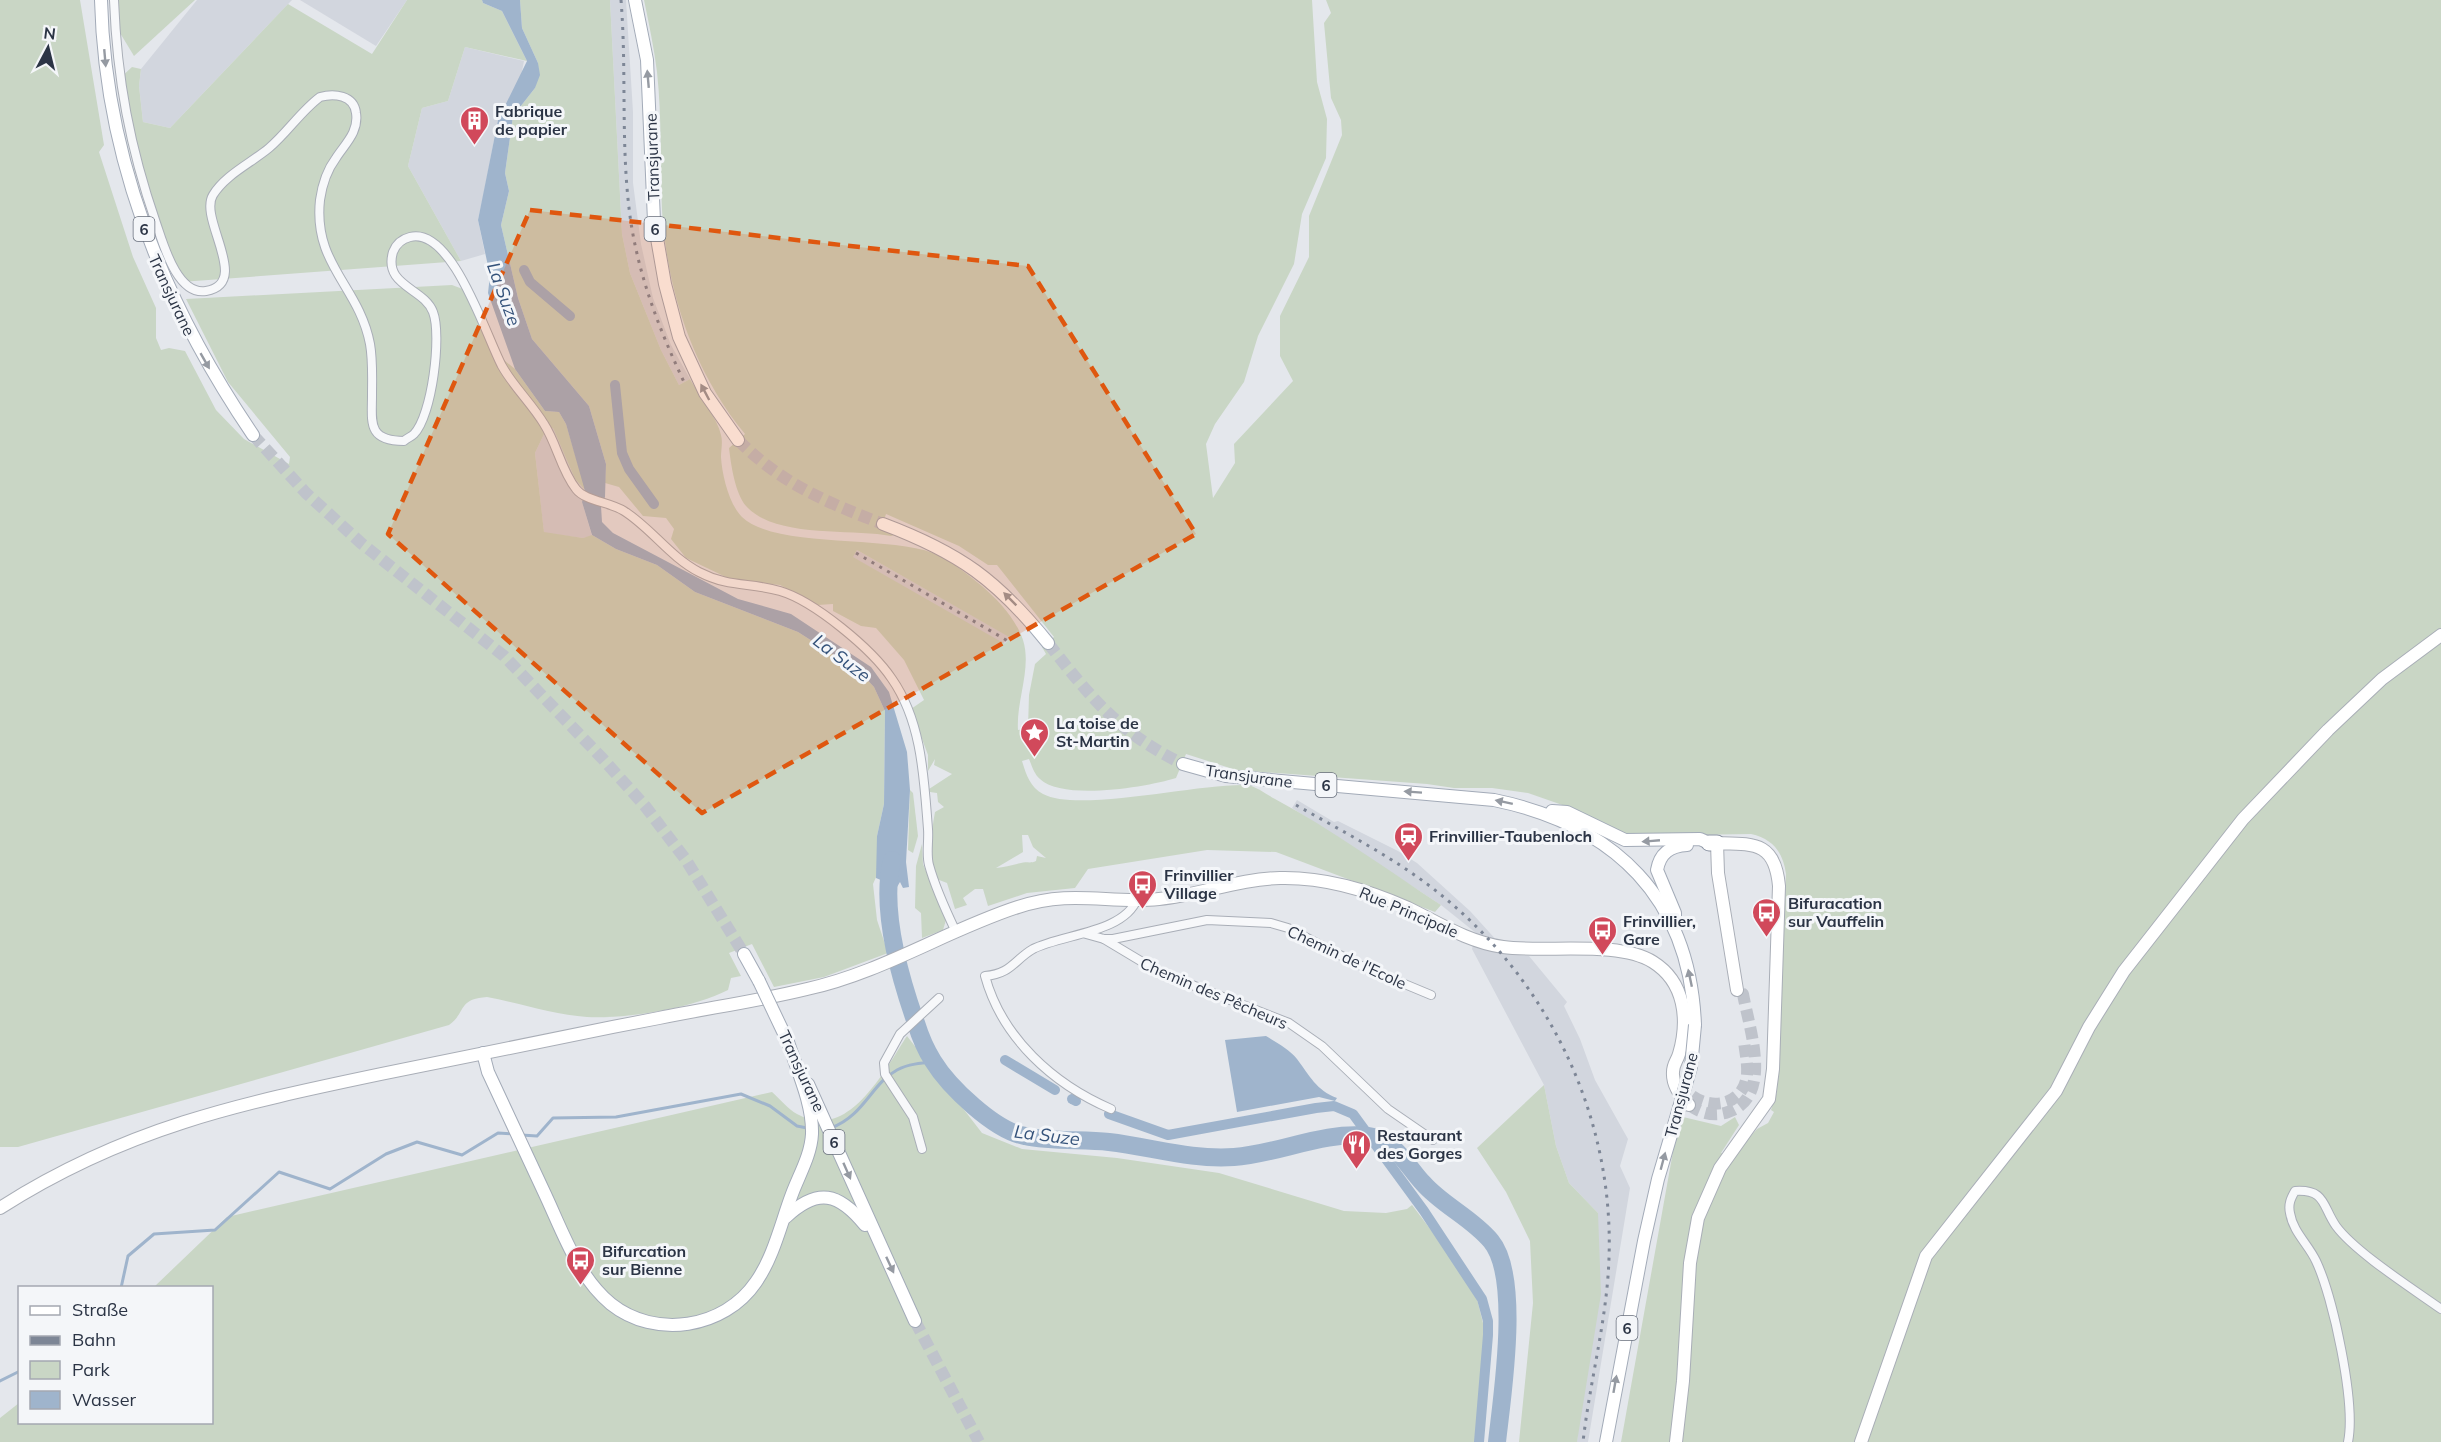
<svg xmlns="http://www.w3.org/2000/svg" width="2441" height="1442" viewBox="0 0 2441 1442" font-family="Mulish,sans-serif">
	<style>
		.built { fill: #d2d6de }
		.green { fill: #c9d6c5; fill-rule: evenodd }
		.water { fill: #9fb4cc }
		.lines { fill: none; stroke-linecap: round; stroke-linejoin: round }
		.stream { stroke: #9fb4cc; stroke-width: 3 }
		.canal { stroke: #9fb4cc; stroke-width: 10 }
		.river { stroke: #9fb4cc; stroke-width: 18 }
		.secondary-tunnel { stroke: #bfc3cb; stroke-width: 12; stroke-dasharray: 12 6; stroke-linecap: butt }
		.primary-tunnel { stroke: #bfc3cb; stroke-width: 12; stroke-dasharray: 12 6; stroke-linecap: butt }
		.street-casing { stroke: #a9aeb7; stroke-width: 10 }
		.secondary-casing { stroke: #a9aeb7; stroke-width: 14 }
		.primary-casing { stroke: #a3abb8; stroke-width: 14 }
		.highway-casing { stroke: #8b94a3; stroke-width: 17 }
		.street { stroke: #f7f8fa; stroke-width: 8 }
		.secondary { stroke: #fff; stroke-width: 12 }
		.primary { stroke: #fff; stroke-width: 12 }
		.highway { stroke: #fff; stroke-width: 15 }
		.rail { stroke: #7d8696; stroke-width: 3; stroke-dasharray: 3 6; stroke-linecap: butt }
		.primary-bridge-casing { stroke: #a3abb8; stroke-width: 14; stroke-linecap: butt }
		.primary-bridge { stroke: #fff; stroke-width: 12 }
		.oneway { fill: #959aa2 }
		.marked { fill: #df570f; fill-opacity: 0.2; stroke: #df570f; stroke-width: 4.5; stroke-dasharray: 12 8; stroke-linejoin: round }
		.labels { text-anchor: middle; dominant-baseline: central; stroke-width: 6; stroke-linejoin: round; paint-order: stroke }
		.shield { fill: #f4f6f9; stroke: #676e7b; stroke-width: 1.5 }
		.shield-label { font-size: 15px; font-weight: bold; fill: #2b3445 }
		.poi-label { font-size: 16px; font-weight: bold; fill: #2b3445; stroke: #f4f6f9; text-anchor: start }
		.street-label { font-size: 16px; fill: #2b3445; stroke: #f4f6f9 }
		.water-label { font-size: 18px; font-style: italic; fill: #34527a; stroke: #f4f6f9 }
	</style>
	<rect width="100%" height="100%" fill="#e4e7ec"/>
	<g class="built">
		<polygon points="197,0 292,0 170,128 143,122 139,86 141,69"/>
		<polygon points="300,0 407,0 376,46"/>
		<polygon points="610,0 626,0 633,112 633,183 641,244 653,298 671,345 690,379 679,385 661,350 630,273 622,234"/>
		<polygon points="465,47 524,61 521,76 498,120 483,197 478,220 485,254 461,261 408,166 422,108 448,101"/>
		<polygon points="553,427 575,479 586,491 582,502 592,536 583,538 544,533 535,453 545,432"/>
		<polygon points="857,550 1010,637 1005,645 852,557"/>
		<polygon points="1297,800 1334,822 1338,821 1398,851 1417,863 1470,911 1509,954 1529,956 1567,1002 1564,1006 1580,1039 1595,1080 1628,1139 1620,1166 1630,1188 1588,1442 1577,1442 1598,1213 1569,1183 1556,1146 1544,1085 1472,949 1476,933 1441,905 1292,808"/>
	</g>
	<g class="green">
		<path d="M0,0H80L104,145L99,152L133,257L156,308V338L161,350L169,348L185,351L216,410L244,439L289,464L290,457L228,382L186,299L452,285L468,291L499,356L515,369L545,411L559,412L566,424L586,491L575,479L553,428L545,432L535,453L544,532L583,538L592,535L616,549L657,565L695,592L798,632L859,671L874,687L885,711L884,804L877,836V875L873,884L877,920L888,953L824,977L774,987L752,944L729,953L741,976L731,978L728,990C692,1008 629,1019 587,1017C555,1015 519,1003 487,997C457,999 467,1012 449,1025L18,1147H0Z"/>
		<polygon points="113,0 195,0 134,56 114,23"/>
		<polygon points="407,0 482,0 483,3 502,11 527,61 465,47 448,101 422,108 408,166 461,261 181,282 128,142 118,80 132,67 141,69 139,86 143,122 170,128 288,4 372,54"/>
		<path d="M520,0H610L622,234L630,273L661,350L679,385L690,379C698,394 718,419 721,435C723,442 721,450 721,457C722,475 729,504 742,517C776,549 885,535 933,553C951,560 967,574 982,586C998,600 1016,619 1023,640C1032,668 1016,701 1018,730L1028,728L1029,695L1035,664L1046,654L1042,647L1054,637L997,565H988L959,546L886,514L881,529L894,535L891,536C851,528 776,539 746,506C735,493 731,465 729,448L745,434C693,371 667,291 662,210C660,164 662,118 657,72C654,48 649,24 644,0H1312L1317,82L1327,119L1326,158L1302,214L1294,264L1258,336L1244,382L1215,424L1206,444L1213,498L1235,463L1234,444L1293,381L1280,356V316L1309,257V216L1342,135L1341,120L1331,98L1324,23L1331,13L1326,0H2441V1442H1621L1674,1146L1683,1117L1721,1126L1735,1117L1739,1125L1721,1153L1735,1154L1757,1129L1768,1123L1774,1112L1771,1110L1777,1092L1786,874C1783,852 1773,839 1751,834L1629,836L1571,808L1528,793L1492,788H1454L1427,784L1236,770L1186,754L1176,778C1148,787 1062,801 1040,779C1034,774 1032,766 1029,759L1022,761C1026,774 1030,787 1043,794C1079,813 1198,783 1247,785C1256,786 1267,795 1275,799C1333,830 1386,869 1441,905L1435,912L1276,852L1207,850L1088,869L1075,888L1027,893L988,906L983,889H975L963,898L967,905L955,909L947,883L934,878C929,857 931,833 935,812L944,807L938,802L937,793L930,792L929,789L952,774L934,765L935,759L928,771V755L911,709L924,700L904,660L876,628L861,626L833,611V604L818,605L780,585L732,580L686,558L671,539L674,529L666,518L643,516L619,487L605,483L606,464L589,406L532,339L518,298L501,225L509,191L505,173L513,116L535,88L538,63L522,28ZM857,550L1009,637L1010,638L1005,644L853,557ZM1022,835H1028L1033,847L1046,858L1037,856L1036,861C1030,864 1026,861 1021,863C1013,865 1005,867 996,868L1023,852Z"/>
		<polygon points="910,790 913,793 918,836 913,853 908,850"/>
		<polygon points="922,844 923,864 946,920 943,930 922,938 921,913 915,908 916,866"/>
		<path d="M907,1036L982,1133L1022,1149L1117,1158L1219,1173L1344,1211L1386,1213L1407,1209L1412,1205L1474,1287L1485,1331L1481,1442H0V1418L19,1403L20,1422H212V1288L154,1287L227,1217L772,1092C780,1099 788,1109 797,1114C848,1143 884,1071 907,1036Z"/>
		<polygon points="1544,1085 1556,1146 1569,1183 1598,1213 1601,1294 1577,1442 1519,1442 1533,1303 1530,1241 1506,1192 1477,1148"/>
	</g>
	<g class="water">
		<polygon points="482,0 520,0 522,28 538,63 540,75 535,88 513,116 505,173 509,191 501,225 518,298 532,339 589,406 606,464 605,497 601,506 602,522 613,533 738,599 791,614 871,667 889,692 907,752 910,790 906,862 909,887 903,888 900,882 897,887 876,878 877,836 884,804 885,711 874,687 859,671 798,632 695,592 657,565 616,549 592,535 582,502 585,491 566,424 559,412 545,411 515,369 488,293 490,275 478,220 498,120 527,61 502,11 483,3"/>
		<path d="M1266,1036C1277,1043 1289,1049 1297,1059C1310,1076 1316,1090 1337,1098L1335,1101L1319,1097L1237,1112L1225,1040Z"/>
	</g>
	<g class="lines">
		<g class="stream">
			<path d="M831,1128C865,1115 871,1084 897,1070C908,1064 921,1063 934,1062"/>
			<polyline points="521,1135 537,1136 553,1118 616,1117 741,1094 770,1106 797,1126 807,1128"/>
			<polyline points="121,1288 128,1256 154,1234 215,1230 279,1172 330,1189 386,1154 417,1142 462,1155 498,1133 515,1134"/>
			<polyline points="0,1381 20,1371"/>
		</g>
		<g class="canal">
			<polyline points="524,270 530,282 570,316"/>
			<polyline points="615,385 622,453 629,469 654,504"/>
			<polyline points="1005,1060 1055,1090"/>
			<polyline points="1072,1099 1076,1101"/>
			<polyline points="1109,1114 1168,1135 1316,1108 1334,1106 1353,1114 1424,1211 1482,1299 1488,1321 1488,1335 1479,1442"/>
		</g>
		<path class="river" d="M892,860C880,909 899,975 916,1023C920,1036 926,1050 933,1061C949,1087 995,1131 1025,1136C1052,1142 1082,1139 1109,1142C1152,1147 1190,1160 1234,1157C1278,1154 1323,1131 1368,1136C1394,1139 1407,1166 1423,1183C1442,1205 1472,1218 1491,1241C1521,1277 1502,1396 1497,1442"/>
		<g class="secondary-tunnel">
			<path d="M1692,1096C1713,1111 1744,1104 1747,1075C1748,1064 1745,1052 1744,1041"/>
			<path d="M1689,1105C1700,1113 1714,1117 1728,1112C1774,1097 1749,1028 1743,994L1737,990"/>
		</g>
		<g class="primary-tunnel">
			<polyline points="253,435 306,493 361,543 504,656 602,758 645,806 686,860 744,954"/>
			<path d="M738,440C782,484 826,502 883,524"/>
			<path d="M1048,643C1091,698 1119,733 1183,764"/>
			<polyline points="915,1321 979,1442"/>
		</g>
		<defs>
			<g id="street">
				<path d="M114,0C117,79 130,148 156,223C163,243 177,296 206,291C252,283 198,219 213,195C225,175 251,163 269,148C287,133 301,111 320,97C334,93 354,95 356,113C359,132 345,144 336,158C327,170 322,186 320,200C313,265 359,286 370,344C373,361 372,378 372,395C372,422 367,441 404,441C407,438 411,437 414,434C432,416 442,335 433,312C424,288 383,286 393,252C396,244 402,239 410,237C452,226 486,336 502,366C513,386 532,404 544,424C557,444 561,470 576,489C585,501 610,502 624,511C651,528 670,557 699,572C730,588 749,582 780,591C814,601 872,649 892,679C922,722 924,779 928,829C929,841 926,854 929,865C935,887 946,911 956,932"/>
				<polyline points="1086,934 1104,939 1113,939 1207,920 1271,923 1288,928 1359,965 1431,995"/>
				<polyline points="1104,939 1159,972 1289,1023 1322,1046 1388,1109 1433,1140"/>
				<path d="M1111,1109C1053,1084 1002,1038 985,976C1011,974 1014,960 1033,949C1062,934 1124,933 1137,899"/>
				<polyline points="922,1149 913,1117 885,1074 884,1063 900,1034 939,998"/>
				<path d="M2348,1442C2356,1403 2333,1297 2316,1261C2308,1244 2293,1232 2290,1213C2288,1204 2291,1198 2295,1191C2326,1189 2322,1206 2336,1226C2355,1252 2413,1289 2441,1309"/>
			</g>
			<g id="secondary">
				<path d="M0,1208C125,1128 238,1104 381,1074C473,1055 566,1036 659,1018C708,1008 758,1001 807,989C881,973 947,930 1018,907C1072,889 1108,904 1159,899C1200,895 1238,879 1280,878C1324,877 1368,890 1408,908C1439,923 1468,942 1503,947C1545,953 1618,940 1653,962C1685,982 1689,1020 1679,1054C1677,1061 1673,1064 1673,1072C1672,1085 1680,1096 1689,1105"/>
				<path d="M1676,1442L1683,1381L1690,1263L1698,1218L1720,1168L1769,1099L1773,1069L1779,886C1775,842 1755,844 1717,843L1718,873L1737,990"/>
				<polyline points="1861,1442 1926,1256 2056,1091 2089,1027 2124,971 2243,819 2328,730 2382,679 2441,635"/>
			</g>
			<g id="primary">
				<path d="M101,0C105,160 164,304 253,435"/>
				<polyline points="635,0 647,60 654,221 665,284 679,337 705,393 738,440"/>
				<path d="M883,524C960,553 997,580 1048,643"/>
				<path d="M1183,764L1226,776L1494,800C1615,825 1690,898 1695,1025"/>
				<polyline points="1552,811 1567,812 1625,840 1700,839 1709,843"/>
				<path d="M1675,925V913L1657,870C1660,853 1670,846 1687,845"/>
				<polyline points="744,954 759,981"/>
				<path d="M483,1053L488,1072C507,1112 525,1152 544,1192C562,1230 577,1276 611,1304C655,1339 724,1329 756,1282C774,1256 781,1223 792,1194C799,1175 811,1155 812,1134C813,1104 797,1070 788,1042"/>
				<polyline points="808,1084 915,1321"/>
				<path d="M786,1217C818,1187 839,1193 865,1225"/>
				<polyline points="1606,1442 1644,1241 1658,1179 1679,1108"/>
			</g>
			<polyline id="highway" points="1709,843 1717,843"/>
		</defs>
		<use href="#street" class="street-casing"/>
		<use href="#secondary" class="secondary-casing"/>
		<use href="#primary" class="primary-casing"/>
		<use href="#highway" class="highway-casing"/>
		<use href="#street" class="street"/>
		<use href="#secondary" class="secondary"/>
		<use href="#primary" class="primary"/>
		<use href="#highway" class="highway"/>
		<g class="rail">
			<path d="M621,0C627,74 620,149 631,223C640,280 660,331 684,382"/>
			<polyline points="856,553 1008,641"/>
			<path d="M1296,805C1347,834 1401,861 1446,899C1551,986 1614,1120 1609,1258C1607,1320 1590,1380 1583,1442"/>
		</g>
		<defs>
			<g id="primary-bridge">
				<polyline points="759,981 788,1042"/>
				<polyline points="1679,1108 1691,1067 1695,1025"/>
			</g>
		</defs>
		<use href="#primary-bridge" class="primary-bridge-casing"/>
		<use href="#primary-bridge" class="primary-bridge"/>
	</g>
	<defs><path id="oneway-solid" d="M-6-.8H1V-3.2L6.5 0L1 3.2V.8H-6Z" transform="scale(1.5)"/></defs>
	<g class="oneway">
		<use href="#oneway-solid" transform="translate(105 58) rotate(85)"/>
		<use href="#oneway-solid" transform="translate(648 79) rotate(-95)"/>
		<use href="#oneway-solid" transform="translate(205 361) rotate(60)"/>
		<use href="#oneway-solid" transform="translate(705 392) rotate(-118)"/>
		<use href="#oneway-solid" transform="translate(1010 599) rotate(-135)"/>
		<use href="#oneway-solid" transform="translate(1413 792) rotate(-176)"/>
		<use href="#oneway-solid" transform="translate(1504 802) rotate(-168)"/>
		<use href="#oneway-solid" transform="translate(1651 841) rotate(175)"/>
		<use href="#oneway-solid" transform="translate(1690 978) rotate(-102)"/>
		<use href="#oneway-solid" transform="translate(1663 1161) rotate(-75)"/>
		<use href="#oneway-solid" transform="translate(847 1171) rotate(66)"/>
		<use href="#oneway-solid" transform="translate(890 1265) rotate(65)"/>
		<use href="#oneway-solid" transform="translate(1615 1384) rotate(-80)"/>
	</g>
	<path class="marked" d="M530,210L1028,266L1196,534L702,813L388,534Z"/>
	<defs>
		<symbol id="building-pin" viewBox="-11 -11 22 30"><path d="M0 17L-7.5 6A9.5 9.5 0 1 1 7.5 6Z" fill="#d1495b" stroke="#f4f6f9"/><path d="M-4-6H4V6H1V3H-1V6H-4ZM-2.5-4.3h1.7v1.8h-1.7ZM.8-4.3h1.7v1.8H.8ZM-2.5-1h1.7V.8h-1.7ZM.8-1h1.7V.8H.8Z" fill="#fff"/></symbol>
		<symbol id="sight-pin" viewBox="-11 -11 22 30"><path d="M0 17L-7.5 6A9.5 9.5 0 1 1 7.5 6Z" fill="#d1495b" stroke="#f4f6f9"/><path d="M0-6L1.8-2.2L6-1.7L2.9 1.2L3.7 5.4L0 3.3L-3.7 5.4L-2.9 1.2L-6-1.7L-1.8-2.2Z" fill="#fff"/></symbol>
		<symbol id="station-pin" viewBox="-11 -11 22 30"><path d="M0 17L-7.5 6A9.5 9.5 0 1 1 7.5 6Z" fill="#d1495b" stroke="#f4f6f9"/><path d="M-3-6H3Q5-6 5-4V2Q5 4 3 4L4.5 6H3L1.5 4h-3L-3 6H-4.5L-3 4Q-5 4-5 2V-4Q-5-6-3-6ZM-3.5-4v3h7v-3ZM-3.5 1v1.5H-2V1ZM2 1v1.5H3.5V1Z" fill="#fff"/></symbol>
		<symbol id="bus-pin" viewBox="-11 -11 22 30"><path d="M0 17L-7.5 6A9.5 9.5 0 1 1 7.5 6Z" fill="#d1495b" stroke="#f4f6f9"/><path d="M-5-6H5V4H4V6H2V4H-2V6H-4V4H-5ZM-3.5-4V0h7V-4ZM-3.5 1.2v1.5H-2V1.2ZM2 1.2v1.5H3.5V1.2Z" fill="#fff"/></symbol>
		<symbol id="restaurant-pin" viewBox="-11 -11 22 30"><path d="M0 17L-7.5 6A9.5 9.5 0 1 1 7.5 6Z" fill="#d1495b" stroke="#f4f6f9"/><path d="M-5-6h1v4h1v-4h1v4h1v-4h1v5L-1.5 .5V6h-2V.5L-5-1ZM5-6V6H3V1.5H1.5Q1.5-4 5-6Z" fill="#fff"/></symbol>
	</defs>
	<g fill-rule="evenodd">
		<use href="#building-pin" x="458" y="104" width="33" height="45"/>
		<use href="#sight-pin" x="1018" y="716" width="33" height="45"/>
		<use href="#station-pin" x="1392" y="820" width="33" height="45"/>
		<use href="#bus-pin" x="1126" y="868" width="33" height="45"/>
		<use href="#bus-pin" x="1750" y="896" width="33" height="45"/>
		<use href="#bus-pin" x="1586" y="914" width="33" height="45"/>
		<use href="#restaurant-pin" x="1340" y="1128" width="33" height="45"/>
		<use href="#bus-pin" x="564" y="1244" width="33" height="45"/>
	</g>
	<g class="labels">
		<g class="shield">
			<rect x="133.5" y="217" width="21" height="24" rx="4.5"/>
			<rect x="644.5" y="217" width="21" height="24" rx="4.5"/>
			<rect x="1315.5" y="773" width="21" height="24" rx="4.5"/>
			<rect x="823.5" y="1130" width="21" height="24" rx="4.5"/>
			<rect x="1616.5" y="1316" width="21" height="24" rx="4.5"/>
		</g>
		<g class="shield-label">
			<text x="144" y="229">6</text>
			<text x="655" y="229">6</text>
			<text x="1326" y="785">6</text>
			<text x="834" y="1142">6</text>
			<text x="1627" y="1328">6</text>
		</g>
		<g class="poi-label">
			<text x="495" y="111">Fabrique<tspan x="495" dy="18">de papier</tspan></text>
			<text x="1056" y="723">La toise de<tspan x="1056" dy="18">St-Martin</tspan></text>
			<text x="1429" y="836">Frinvillier-Taubenloch</text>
			<text x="1164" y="875">Frinvillier<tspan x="1164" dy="18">Village</tspan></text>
			<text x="1788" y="903">Bifuracation<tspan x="1788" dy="18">sur Vauffelin</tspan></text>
			<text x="1623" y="921">Frinvillier,<tspan x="1623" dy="18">Gare</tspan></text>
			<text x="1377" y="1135">Restaurant<tspan x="1377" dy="18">des Gorges</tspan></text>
			<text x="602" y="1251">Bifurcation<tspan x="602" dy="18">sur Bienne</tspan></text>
		</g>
		<g class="street-label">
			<text transform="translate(652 157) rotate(-92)">Transjurane</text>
			<text transform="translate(172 295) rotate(65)">Transjurane</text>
			<text transform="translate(1249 776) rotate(8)">Transjurane</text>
			<text transform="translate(1409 912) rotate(23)">Rue Principale</text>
			<text transform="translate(1347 957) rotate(25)">Chemin de l'Ecole</text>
			<text transform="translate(1214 993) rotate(23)">Chemin des Pêcheurs</text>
			<text transform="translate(802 1071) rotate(65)">Transjurane</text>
			<text transform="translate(1681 1095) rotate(-75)">Transjurane</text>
		</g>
		<g class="water-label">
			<text transform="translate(504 294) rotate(70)">La Suze</text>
			<text transform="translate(842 658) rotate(37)">La Suze</text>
			<text transform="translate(1047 1135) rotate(7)">La Suze</text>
		</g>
	</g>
	<rect x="18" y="1286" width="195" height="138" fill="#f4f6f9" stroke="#a4a8b1" stroke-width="1.5"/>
	<rect x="30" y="1306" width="30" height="9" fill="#ffffff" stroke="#a4a8b1" stroke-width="1.5"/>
	<text x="72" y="1316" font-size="18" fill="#2b3445">Straße</text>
	<rect x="30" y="1336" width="30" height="9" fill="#7d8696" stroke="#a4a8b1" stroke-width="1.5"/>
	<text x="72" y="1346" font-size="18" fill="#2b3445">Bahn</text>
	<rect x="30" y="1361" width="30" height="18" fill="#c9d6c5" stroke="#a4a8b1" stroke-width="1.5"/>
	<text x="72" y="1376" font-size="18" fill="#2b3445">Park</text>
	<rect x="30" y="1391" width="30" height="18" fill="#9fb4cc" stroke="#a4a8b1" stroke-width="1.5"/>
	<text x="72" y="1406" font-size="18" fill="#2b3445">Wasser</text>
	<g transform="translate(48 48) rotate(7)" stroke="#f4f6f9" stroke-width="4.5" paint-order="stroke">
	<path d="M0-4.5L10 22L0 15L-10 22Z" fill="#2b3445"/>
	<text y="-9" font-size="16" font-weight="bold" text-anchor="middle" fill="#2b3445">N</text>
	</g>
</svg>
